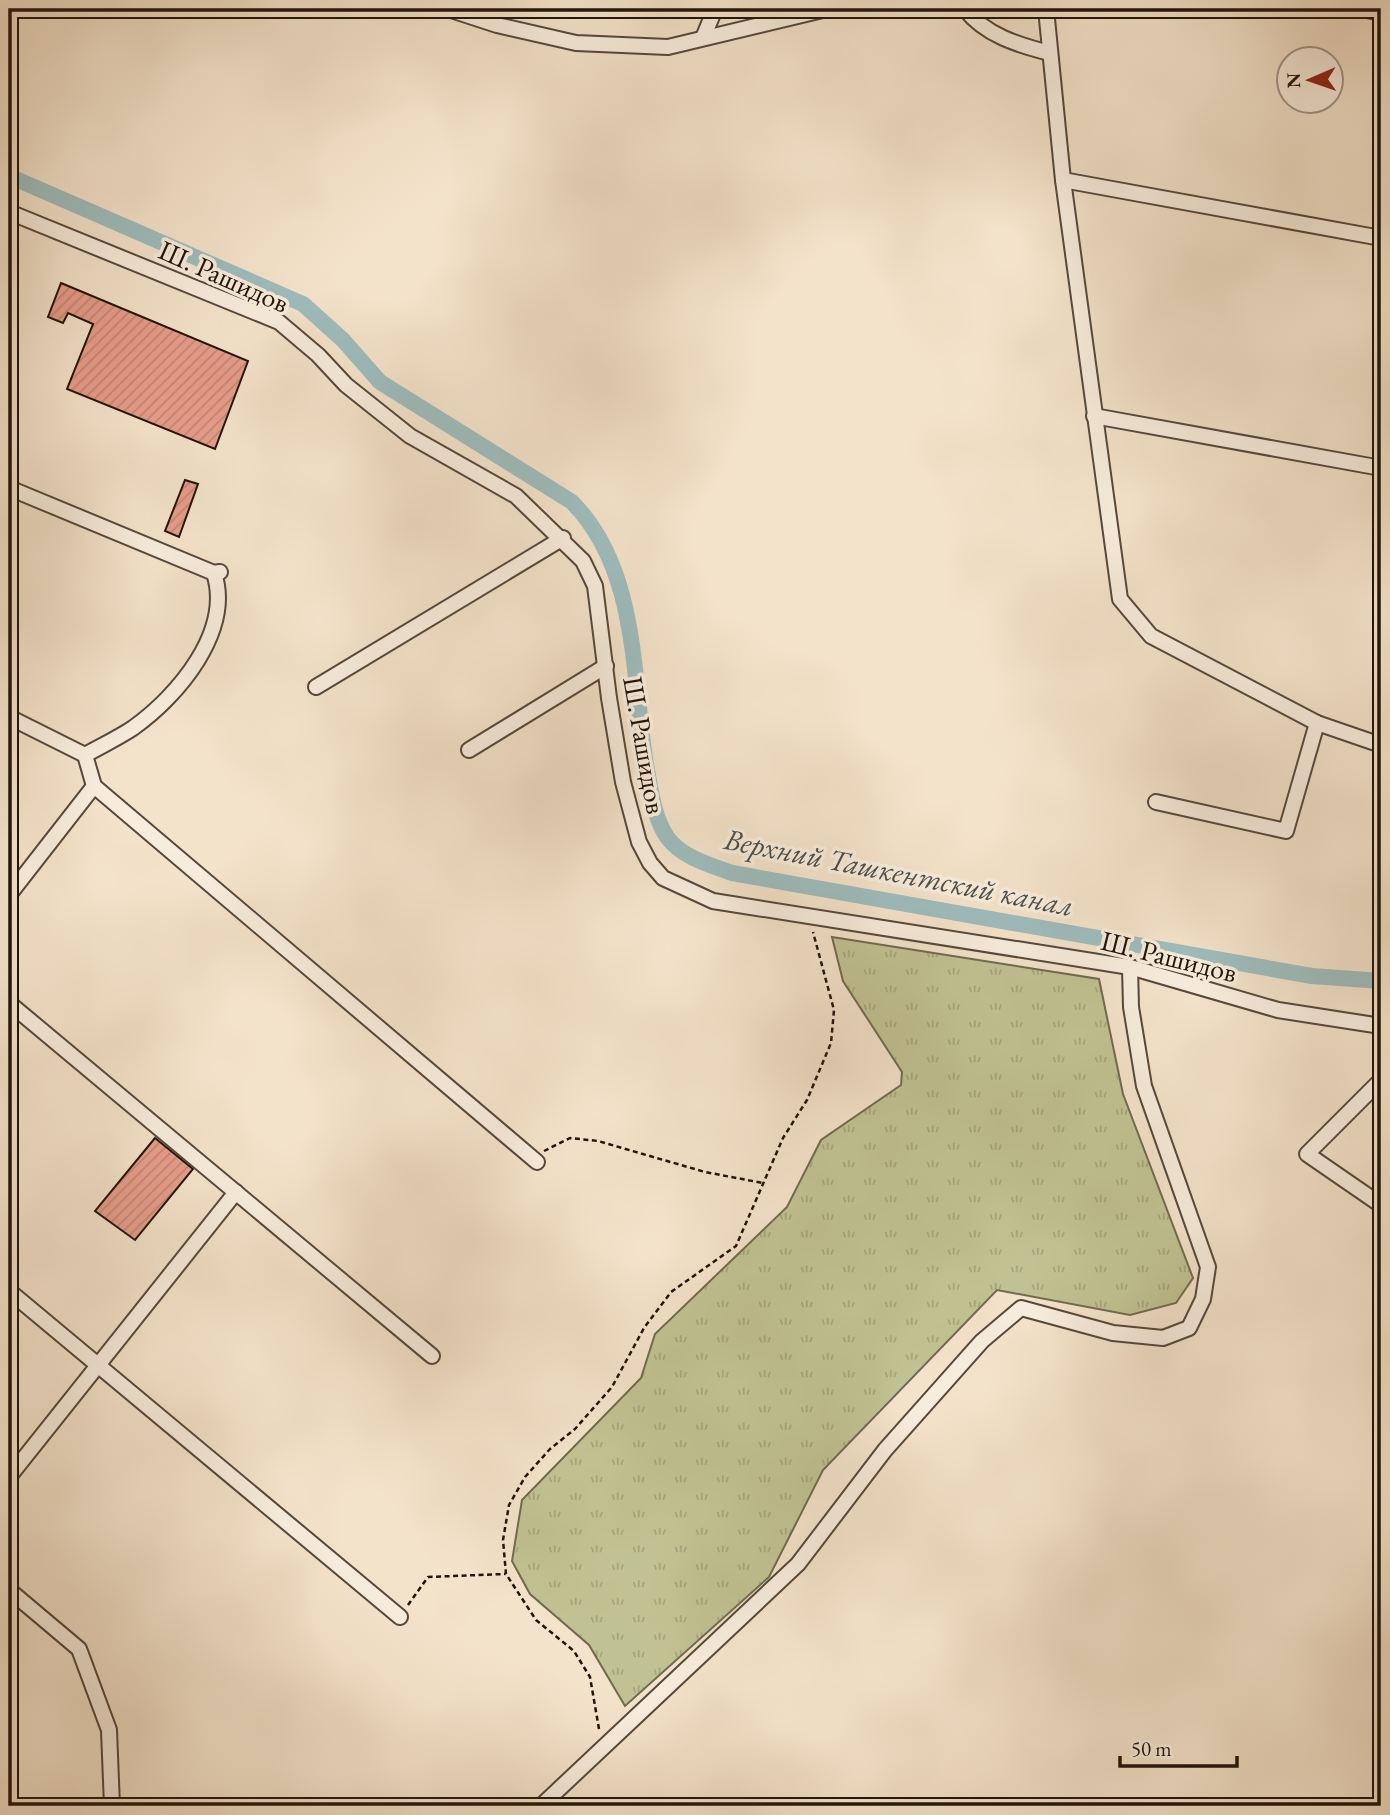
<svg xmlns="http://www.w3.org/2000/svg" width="1390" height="1815" viewBox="0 0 1390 1815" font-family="'EB Garamond',serif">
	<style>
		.grass { fill: url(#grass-tufts); stroke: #706b4f; stroke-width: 2 }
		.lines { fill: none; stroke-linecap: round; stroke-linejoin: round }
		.canal { stroke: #9ebdbe; stroke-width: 16 }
		.building { fill: url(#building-hatch); stroke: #20140b; stroke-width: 2 }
		.street-casing { stroke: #55483b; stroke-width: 18 }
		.path { stroke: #20140b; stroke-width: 2.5; stroke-dasharray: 5 3.5; stroke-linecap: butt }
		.street { stroke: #f8eddd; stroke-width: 14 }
		.labels { text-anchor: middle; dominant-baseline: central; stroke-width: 7; stroke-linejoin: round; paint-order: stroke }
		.street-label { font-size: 28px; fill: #20140b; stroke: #f8eddd }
		.water-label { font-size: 30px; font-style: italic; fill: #4c4f4a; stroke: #f8eddd }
	</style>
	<defs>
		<pattern id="grass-tufts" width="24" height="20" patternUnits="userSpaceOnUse" patternTransform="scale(1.75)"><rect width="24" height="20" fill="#c1c293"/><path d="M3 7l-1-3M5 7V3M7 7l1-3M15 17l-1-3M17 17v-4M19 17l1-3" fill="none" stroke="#a6a67d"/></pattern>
		<pattern id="building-hatch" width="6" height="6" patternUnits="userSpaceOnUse" patternTransform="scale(1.75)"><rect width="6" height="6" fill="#e79d8a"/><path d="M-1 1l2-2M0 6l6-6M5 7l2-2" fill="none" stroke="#c68676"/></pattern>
	</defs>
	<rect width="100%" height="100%" fill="#f4e3cb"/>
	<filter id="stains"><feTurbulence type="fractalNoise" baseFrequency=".00286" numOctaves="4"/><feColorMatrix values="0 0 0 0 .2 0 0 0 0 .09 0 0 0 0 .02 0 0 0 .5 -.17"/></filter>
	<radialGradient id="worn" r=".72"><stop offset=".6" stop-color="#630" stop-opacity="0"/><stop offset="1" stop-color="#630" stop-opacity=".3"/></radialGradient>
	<polygon class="grass" points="832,937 1099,979 1123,1094 1193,1278 1176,1303 1130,1315 997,1290 823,1470 769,1577 625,1706 589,1645 530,1594 512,1561 522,1500 641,1378 655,1334 787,1207 821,1140 901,1085 902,1072 843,981"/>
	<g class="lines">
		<path class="canal" d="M9,176L303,304L343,340L380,382L572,502C639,570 632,677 646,765C651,789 653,816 667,837C681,857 710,865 732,873L1312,976L1381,981"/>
	</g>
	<g class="building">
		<polygon points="61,283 248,361 215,449 67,389 93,324 68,313 63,323 48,317"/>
		<polygon points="185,480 198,484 179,537 165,531"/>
		<polygon points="155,1138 193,1169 135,1240 95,1211"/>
	</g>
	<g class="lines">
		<defs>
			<g id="street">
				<polyline points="448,9 497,25 576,43 668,47 827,9"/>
				<path d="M965,9C985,35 1018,45 1050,53"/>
				<polyline points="1046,9 1063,180 1120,599 1151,636 1317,723 1381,745"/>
				<polyline points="1362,9 1381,13"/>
				<polyline points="703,38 715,9"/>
				<polyline points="1063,180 1381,238"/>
				<polyline points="9,212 279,322 318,355 346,385 410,436 516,496 583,561 595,586 609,698 623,782 639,842 650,863 663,878 713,901 1130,967 1278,1010 1381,1026"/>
				<polyline points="1094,416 1381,468"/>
				<polyline points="9,488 214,573"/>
				<polyline points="316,687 563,538"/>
				<polyline points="9,717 85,755"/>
				<polyline points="469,750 606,666"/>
				<polyline points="94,786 537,1162"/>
				<polyline points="1156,802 1286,831 1317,723"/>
				<path d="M9,895L94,786L85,755C101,746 118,738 133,728C178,696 233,631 214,573L220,572"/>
				<polyline points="9,1003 432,1356"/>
				<polyline points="1381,1080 1307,1154 1381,1205"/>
				<polyline points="9,1291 400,1617"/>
				<polyline points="9,1477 236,1192"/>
				<polyline points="9,1590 79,1649 109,1730 112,1806"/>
				<polyline points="541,1806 798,1564 885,1450 982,1341 1021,1308 1113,1333 1163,1338 1189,1328 1203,1299 1208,1267 1144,1086 1131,1007 1130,967"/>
			</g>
		</defs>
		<use href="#street" class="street-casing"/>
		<g class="path">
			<polyline points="544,1151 570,1138 598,1141 705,1172 763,1183"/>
			<polyline points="408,1605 428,1577 505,1574"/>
			<polyline points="599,1729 590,1677 574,1651 536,1620 506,1574 503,1540 509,1505 525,1477 550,1449 575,1429 612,1387 644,1328 671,1292 736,1246 783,1138 807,1100 831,1043 834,1010 813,932"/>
		</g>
		<use href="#street" class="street"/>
	</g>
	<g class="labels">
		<g class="street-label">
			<text transform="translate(224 276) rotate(24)">Ш. Рашидов</text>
			<text transform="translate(645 745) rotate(80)">Ш. Рашидов</text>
			<text transform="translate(1169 956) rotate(14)">Ш. Рашидов</text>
		</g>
		<g class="water-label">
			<text transform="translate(899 872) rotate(11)">Верхний Ташкентский канал</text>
		</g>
	</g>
	<rect width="1390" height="1815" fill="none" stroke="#f4e3cb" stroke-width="35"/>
	<rect x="10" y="10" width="1369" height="1794" fill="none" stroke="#20140b" stroke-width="3.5"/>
	<rect x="18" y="18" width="1355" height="1780" fill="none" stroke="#20140b" stroke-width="2"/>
	<g transform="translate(1310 80) rotate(268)"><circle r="33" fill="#f8eddd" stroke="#a29689" stroke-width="2"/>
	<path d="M0-5L12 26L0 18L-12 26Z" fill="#8f2418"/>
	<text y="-10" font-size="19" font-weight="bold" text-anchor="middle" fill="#20140b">N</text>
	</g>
	<path d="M1120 1756v10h117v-10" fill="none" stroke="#20140b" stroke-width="3.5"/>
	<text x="1131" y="1756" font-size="21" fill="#20140b" stroke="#f8eddd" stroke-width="5" paint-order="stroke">50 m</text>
	<rect width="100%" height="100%" filter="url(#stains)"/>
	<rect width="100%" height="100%" fill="url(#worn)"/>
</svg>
